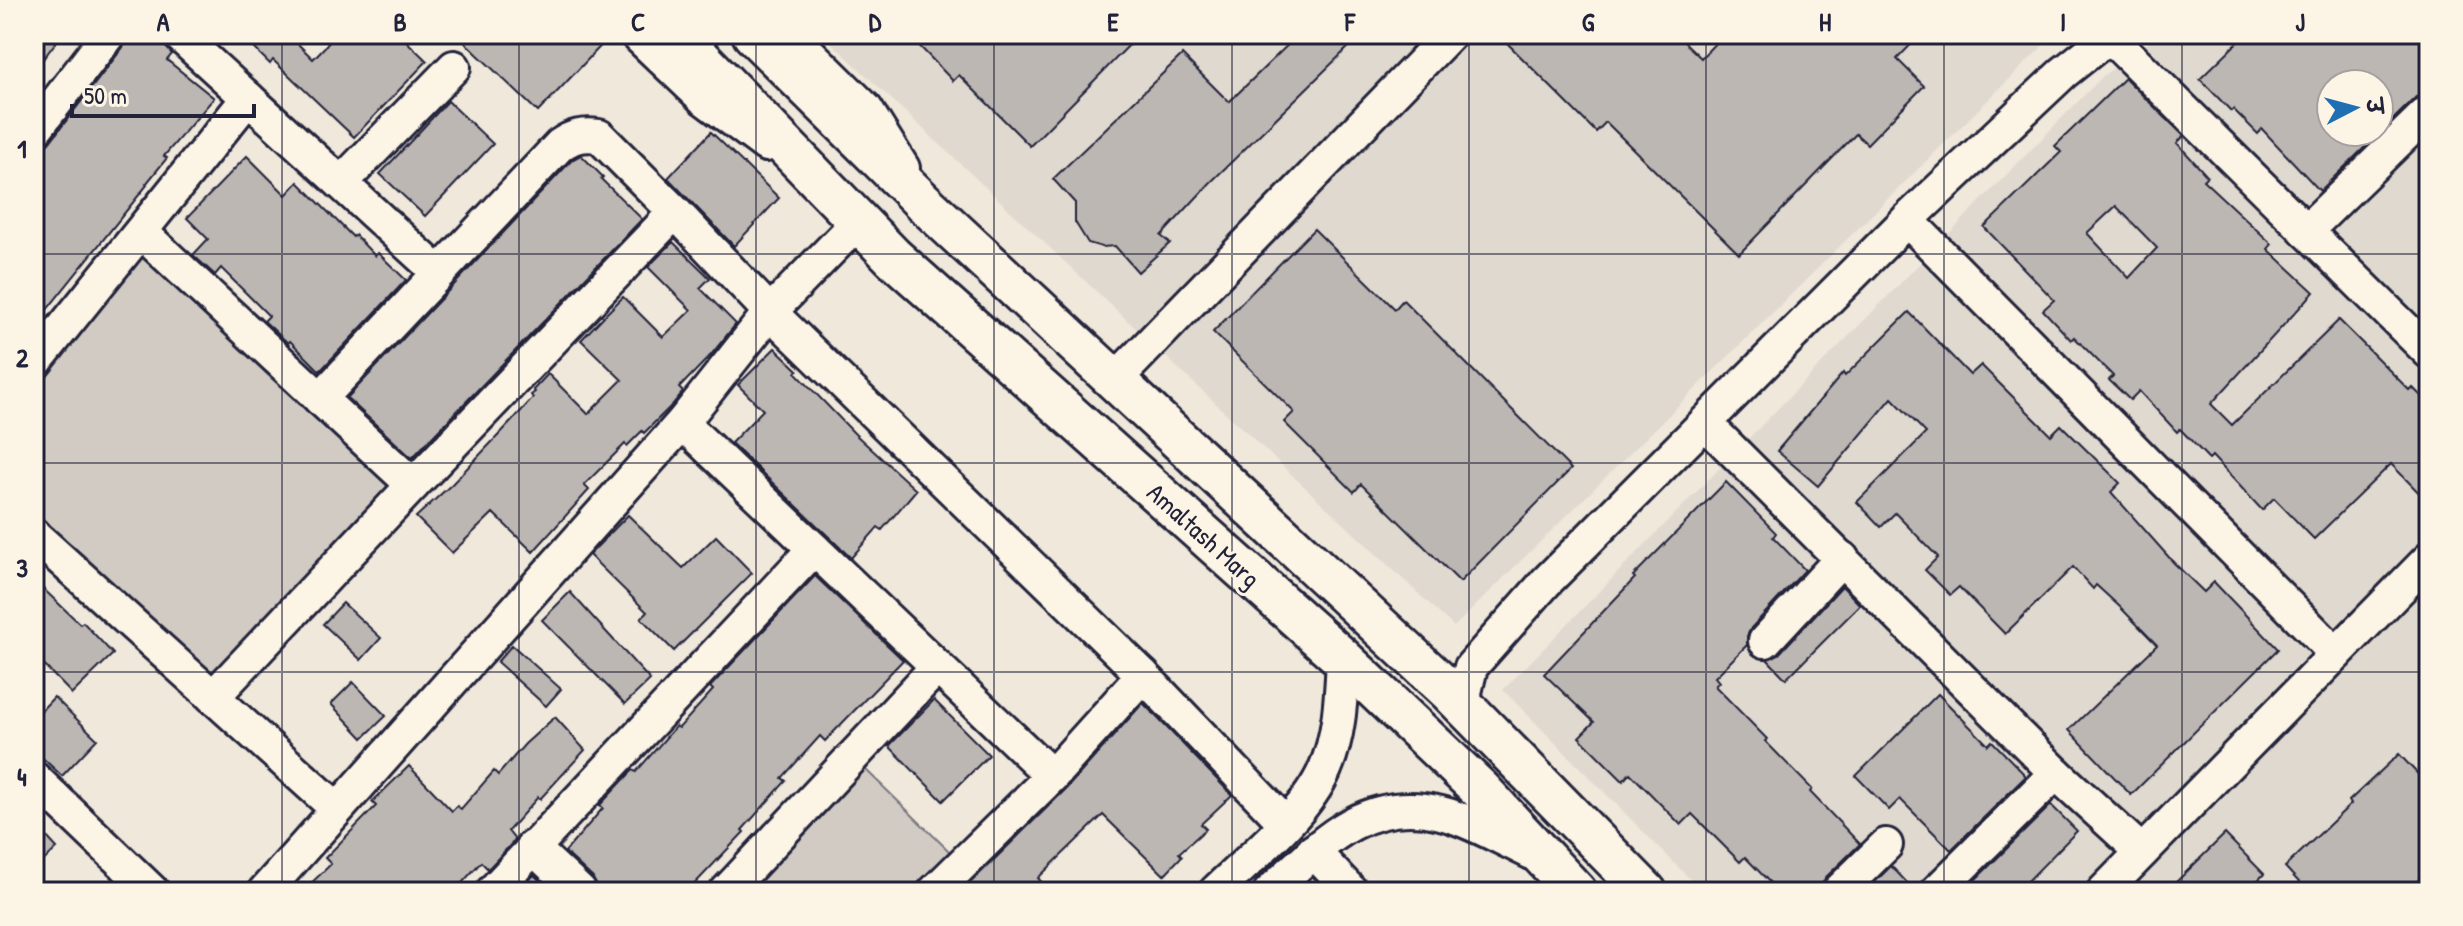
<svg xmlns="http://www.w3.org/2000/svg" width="2463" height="926" viewBox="0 0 2463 926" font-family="'Patrick Hand','Playpen Sans Deva',sans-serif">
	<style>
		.built { fill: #e0d9cf; fill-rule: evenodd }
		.green { fill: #d1cbc3; stroke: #7a767f; stroke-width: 2 }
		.building { fill: #bcb7b3; stroke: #22223b; stroke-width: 2; fill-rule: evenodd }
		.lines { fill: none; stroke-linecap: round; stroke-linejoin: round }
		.minor-casing { stroke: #22223b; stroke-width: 38 }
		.major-casing { stroke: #22223b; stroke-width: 46 }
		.minor { stroke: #fcf5e5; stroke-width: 32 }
		.major { stroke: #fcf5e5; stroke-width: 40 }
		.grid { fill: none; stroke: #22223b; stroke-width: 2; stroke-opacity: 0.55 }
		.labels { text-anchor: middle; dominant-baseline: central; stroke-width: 6; stroke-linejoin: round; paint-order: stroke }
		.street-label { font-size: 26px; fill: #22223b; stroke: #fcf5e5 }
		.neatline { fill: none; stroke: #22223b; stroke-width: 3 }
		.grid-label { font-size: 26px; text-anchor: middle; font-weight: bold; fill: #22223b }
	</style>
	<rect width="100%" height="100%" fill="#efe8db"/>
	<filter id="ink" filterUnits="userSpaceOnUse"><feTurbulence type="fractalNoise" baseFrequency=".0125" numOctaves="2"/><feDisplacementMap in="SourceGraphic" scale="16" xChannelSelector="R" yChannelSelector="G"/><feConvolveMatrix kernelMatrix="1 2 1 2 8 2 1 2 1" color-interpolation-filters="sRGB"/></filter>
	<g filter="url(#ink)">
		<g class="built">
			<polygon points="822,34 2055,34 1454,627"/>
			<path d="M2160,34H2429V892H1703L1503,690L2104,75ZM2331,84H2379V132H2331Z"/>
		</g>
		<g class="green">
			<polygon points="141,247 396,484 213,682 34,517 34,379"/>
			<polygon points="861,765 950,852 912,892 739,892"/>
		</g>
		<g class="building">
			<polygon points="34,34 62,34 34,71"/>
			<polygon points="128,34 160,34 160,40 172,54 167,60 214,98 164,156 167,158 146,184 147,185 34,326 34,156 49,143 124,46"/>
			<polygon points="240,34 288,34 313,59 337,34 399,34 427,61 354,137 273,60 270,64"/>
			<polygon points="456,34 612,34 538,112"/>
			<polygon points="908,34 1140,34 1030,146 959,75 953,81"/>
			<polygon points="1299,34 1362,34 1210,183 1161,236 1170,243 1138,272 1115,246 1102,247 1088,243 1075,222 1075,203 1053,179 1182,55 1229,102"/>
			<polygon points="1498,34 1676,34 1701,58 1724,34 1921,34 1897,59 1924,86 1867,144 1856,134 1739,254 1606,122 1596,132"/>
			<path d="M2246,34H2429V93L2416,97L2320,191L2262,129L2258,134L2233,109L2231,111L2200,79ZM2331,84H2379V132H2331Z"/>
			<path d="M2125,78L2184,136L2177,143L2207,176L2203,180L2272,244L2268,249L2314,292L2211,404L2232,425L2339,320L2409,390L2412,387L2429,404V503L2391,464L2314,539L2274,498L2262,510L2212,456L2209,459L2180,429L2177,432L2139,391L2130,400L2109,380L2113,376L2074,337L2071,340L2043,310L2054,300L1984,227L2061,152L2055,146ZM2116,206L2157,248L2129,278L2087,233Z"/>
			<polygon points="448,101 493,144 425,216 380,174"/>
			<polygon points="711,132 779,198 734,246 668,178"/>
			<polygon points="581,155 603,177 601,179 642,219 412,458 347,398 572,160"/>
			<polygon points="247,156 286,195 298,182 353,237 355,235 375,256 378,253 406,280 320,371 290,341 288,343 264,321 269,316 221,268 215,275 193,255 208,239 187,218"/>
			<polygon points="1314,229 1395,309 1403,300 1571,469 1460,582 1361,484 1354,492 1284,422 1294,412 1213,332"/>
			<polygon points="673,242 710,278 700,288 736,324 711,355 679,388 683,392 673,404 644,433 642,431 627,446 625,444 584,485 589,490 533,552 493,513 452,553 416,517 452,484 512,421 533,398 531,395 535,392 533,390 548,374 588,414 622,380 581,340 604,316 623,297 663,337 691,310 648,267"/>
			<polygon points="1909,312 1970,375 1981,365 2051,435 2061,425 2120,483 2111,492 2174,563 2204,592 2214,582 2278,649 2131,795 2069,730 2157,645 2120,607 2096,585 2093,589 2073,567 2005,634 1959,587 1950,595 1925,570 1938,557 1895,513 1881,527 1857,502 1926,433 1892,398 1818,486 1777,451 1843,373 1845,376"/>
			<polygon points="775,348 798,370 796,373 855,434 916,490 882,530 878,527 851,558 731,443 763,410 738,385"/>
			<polygon points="1726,482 1776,533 1773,537 1805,570 1751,628 1747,636 1747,645 1715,677 1719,682 1715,686 1767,739 1765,741 1812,789 1810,792 1860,844 1825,878 1820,892 1779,892 1745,857 1740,862 1692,814 1681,825 1630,773 1623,781 1579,737 1594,722 1544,674 1635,578 1633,576"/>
			<polygon points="628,515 683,568 716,536 752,573 674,651 641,618 647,612 589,555"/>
			<polygon points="815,576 903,660 825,741 820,736 782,778 786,781 742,830 744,832 687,892 598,892 593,878 565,852 603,808 600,805 633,770 636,772 676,726 679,728 713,690 710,687"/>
			<polygon points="34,580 80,624 83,622 113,654 72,694 34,655"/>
			<polygon points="1842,586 1860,605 1786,679 1767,659 1779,654"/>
			<polygon points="570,592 650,680 625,704 542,620"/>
			<polygon points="343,603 381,638 361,660 323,624"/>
			<polygon points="512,645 561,689 546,706 497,662"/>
			<polygon points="353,682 386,716 363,738 331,704"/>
			<polygon points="1938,694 1988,745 1992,741 2026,776 1951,850 1900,799 1889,810 1856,776"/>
			<polygon points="54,697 97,739 62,776 34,750 34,718"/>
			<polygon points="934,700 989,755 943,801 889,746"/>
			<polygon points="1143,703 1232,795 1201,824 1206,829 1179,853 1182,856 1164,875 1103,815 1038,878 1050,892 961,892 1066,789"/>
			<polygon points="555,717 585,750 540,799 538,797 508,831 515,840 488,869 481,862 454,892 302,892 331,864 325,858 376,806 372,802 409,766 452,811 457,806 461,809 494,771 498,775 525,744"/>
			<polygon points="2399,754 2429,786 2429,870 2406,892 2308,892 2285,867 2351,804 2349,801"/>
			<polygon points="2051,805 2077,831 2017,892 1979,892 1971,884"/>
			<polygon points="34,823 57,848 34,870"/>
			<polygon points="2225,834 2264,874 2247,892 2166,892"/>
			<polygon points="1891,866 1916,892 1865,892"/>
			<polygon points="534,875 552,892 518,892"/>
		</g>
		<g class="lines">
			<defs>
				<g id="minor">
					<polyline points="178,34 438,272"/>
					<polyline points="636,34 703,98 766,145"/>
					<polyline points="790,34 866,109 903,168"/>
					<polyline points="2109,36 2429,352"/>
					<polyline points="34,131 109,34"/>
					<polyline points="341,183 454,67"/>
					<polyline points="1907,220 2336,654"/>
					<polyline points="2306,231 2429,111"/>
					<polyline points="141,232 413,485"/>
					<polyline points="34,364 248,98"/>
					<polyline points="1115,380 1450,34"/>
					<path d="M320,399L560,145C573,136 582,134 599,136L675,212L770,312L1143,675L1285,823"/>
					<polyline points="682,423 1052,776"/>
					<polyline points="1705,423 2056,773 2142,852"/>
					<polyline points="34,535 337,809"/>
					<polyline points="1765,641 1842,558"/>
					<polyline points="213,697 413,485 675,212"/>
					<polyline points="1462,705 1471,667 1546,582 1907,220 2063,73 2112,34"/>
					<polyline points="34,778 153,892"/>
					<polyline points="532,847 580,892"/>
					<polyline points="1313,851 1352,892"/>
					<polyline points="264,892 682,423 770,312 858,222"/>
					<polyline points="492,892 814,549"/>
					<polyline points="726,892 937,667"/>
					<polyline points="934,892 1052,776 1143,675"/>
					<path d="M1215,892C1251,857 1306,814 1325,769C1340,735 1341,696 1343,659"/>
					<path d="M1270,892C1320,845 1364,794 1441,813C1470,820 1510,843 1538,856"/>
					<polyline points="1838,892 1886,845"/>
					<polyline points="1936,892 2056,773"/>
					<polyline points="2103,892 2429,559"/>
				</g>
				<g id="major">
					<polyline points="677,34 893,257 1343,659 1480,789 1576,892"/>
					<polyline points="753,34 923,202 1448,690 1646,892"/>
				</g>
			</defs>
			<use href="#minor" class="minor-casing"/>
			<use href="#major" class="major-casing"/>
			<use href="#minor" class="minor"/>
			<use href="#major" class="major"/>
		</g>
	</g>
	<path class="grid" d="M282,34V892M519,34V892M756,34V892M994,34V892M1232,34V892M1469,34V892M1706,34V892M1944,34V892M2182,34V892M34,254H2429M34,463H2429M34,672H2429"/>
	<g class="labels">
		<g class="street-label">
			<text transform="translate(1204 535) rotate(42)">Amaltash Marg</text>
		</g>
	</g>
	<rect width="2463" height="926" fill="none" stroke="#fcf5e5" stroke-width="88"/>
	<g transform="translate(2355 108) rotate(84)"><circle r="38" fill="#fcf5e5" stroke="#a5a1a1" stroke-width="2"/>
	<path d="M0-6L14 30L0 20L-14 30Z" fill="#1f6fb2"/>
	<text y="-12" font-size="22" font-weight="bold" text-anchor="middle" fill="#22223b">उ</text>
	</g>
	<path d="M72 104v12h182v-12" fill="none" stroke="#22223b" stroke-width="4"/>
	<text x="84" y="104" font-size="24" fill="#22223b" stroke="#fcf5e5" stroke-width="6" paint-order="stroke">50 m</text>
	<rect x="44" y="44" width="2375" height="838" class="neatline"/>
	<g class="grid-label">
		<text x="163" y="31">A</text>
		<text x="400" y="31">B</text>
		<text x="638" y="31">C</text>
		<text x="875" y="31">D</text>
		<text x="1113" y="31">E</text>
		<text x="1350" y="31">F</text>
		<text x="1588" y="31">G</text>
		<text x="1825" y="31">H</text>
		<text x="2063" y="31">I</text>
		<text x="2300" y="31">J</text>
		<text x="22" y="158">1</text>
		<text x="22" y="367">2</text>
		<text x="22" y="577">3</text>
		<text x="22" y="786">4</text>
	</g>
</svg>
